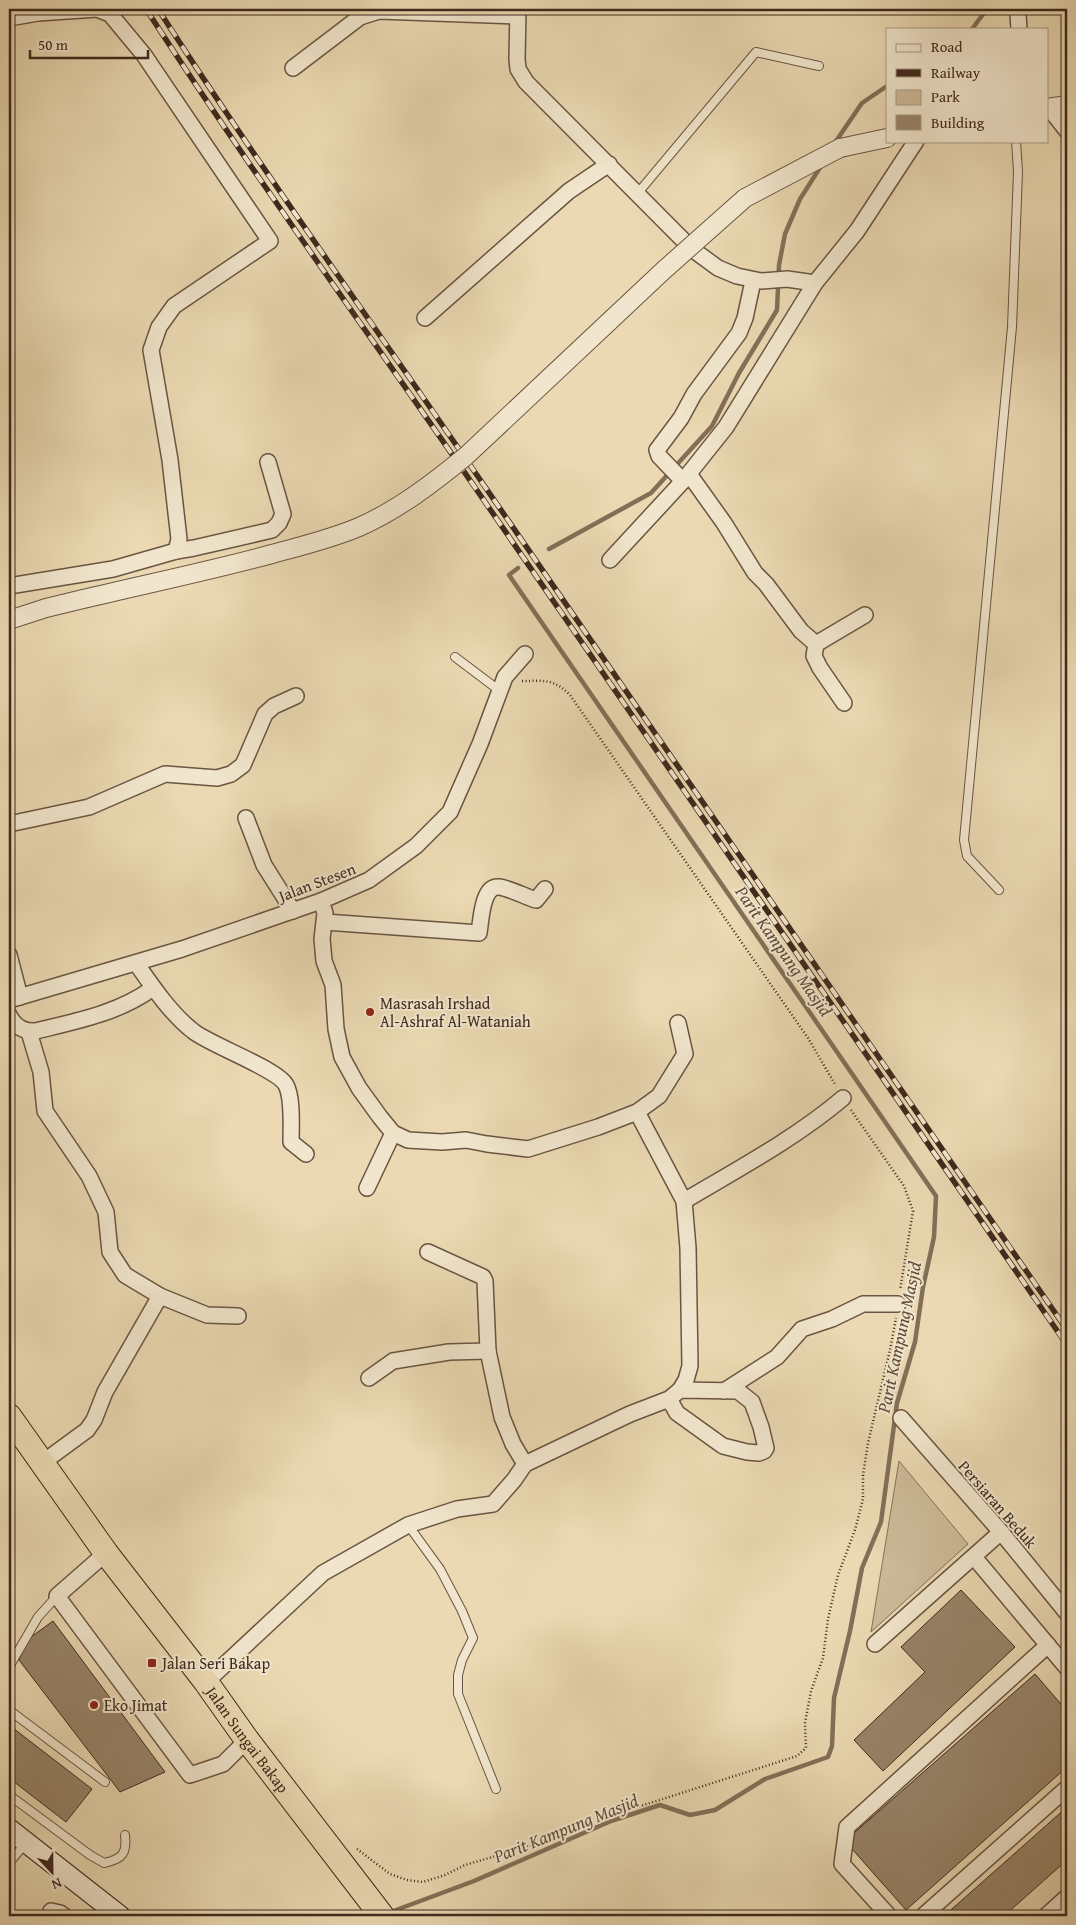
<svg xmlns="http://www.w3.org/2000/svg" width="1076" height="1925" viewBox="0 0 1076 1925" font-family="'Gentium Book Plus',serif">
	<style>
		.green { fill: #cdbb99; stroke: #86725b }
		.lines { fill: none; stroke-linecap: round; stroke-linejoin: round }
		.stream { stroke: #836f58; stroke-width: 4.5 }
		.building { fill: #98856a; stroke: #3f291d }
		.service-casing { stroke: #6a5542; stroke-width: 10 }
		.minor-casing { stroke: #6a5542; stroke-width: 18 }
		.tertiary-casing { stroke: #6a5542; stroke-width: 20 }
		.secondary-casing { stroke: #3f291d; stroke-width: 22 }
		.trunk-casing { stroke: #3f291d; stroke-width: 26 }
		.path { stroke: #3f291d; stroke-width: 2.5; stroke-dasharray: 1 2.5; stroke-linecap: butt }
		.service { stroke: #f1e6cd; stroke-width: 8 }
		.minor { stroke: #f1e6cd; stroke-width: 15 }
		.tertiary { stroke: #f1e6cd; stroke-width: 18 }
		.secondary { stroke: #f1e6cd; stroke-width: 20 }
		.trunk { stroke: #ead9b2; stroke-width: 24 }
		.rail-casing { stroke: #3f291d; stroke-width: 5.5 }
		.rail { stroke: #f1e6cd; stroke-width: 4; stroke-dasharray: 11; stroke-linecap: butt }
		.tertiary-bridge-casing { stroke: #6a5542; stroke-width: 20; stroke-linecap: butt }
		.tertiary-bridge { stroke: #f1e6cd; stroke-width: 18 }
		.poi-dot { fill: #8f2418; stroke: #f1e6cd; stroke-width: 2 }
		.labels { text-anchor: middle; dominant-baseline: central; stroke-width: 4; stroke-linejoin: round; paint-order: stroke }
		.street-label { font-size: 16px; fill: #3f291d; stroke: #f1e6cd }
		.poi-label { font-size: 16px; fill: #3f291d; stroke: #f1e6cd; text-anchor: start }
		.water-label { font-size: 18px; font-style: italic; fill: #614c3a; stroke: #f1e6cd }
	</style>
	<rect width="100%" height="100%" fill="#ead9b2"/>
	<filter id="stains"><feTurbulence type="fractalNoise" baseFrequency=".004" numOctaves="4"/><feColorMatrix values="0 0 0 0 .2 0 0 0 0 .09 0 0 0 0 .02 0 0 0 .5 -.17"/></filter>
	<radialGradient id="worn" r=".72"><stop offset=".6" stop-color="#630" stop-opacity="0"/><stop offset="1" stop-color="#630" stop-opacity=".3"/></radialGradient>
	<polygon class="green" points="899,1461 968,1544 871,1632"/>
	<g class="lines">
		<g class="stream">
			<polyline points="972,29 987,9"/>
			<polyline points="834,144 862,103 887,86"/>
			<polyline points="549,549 651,493 712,426 739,373 777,310 779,265 785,234 800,199 821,166"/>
			<polyline points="388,1913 474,1881 611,1821 660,1805 690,1815 715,1810 765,1779 828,1757 832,1746 834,1698 850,1631 862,1568 881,1522 897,1403 915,1342 923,1287 934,1237 936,1196 509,575 518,568"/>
		</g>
	</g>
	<g class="building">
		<polygon points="961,1590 1015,1647 883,1771 854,1740 925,1672 901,1647"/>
		<polygon points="53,1621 165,1772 120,1792 19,1660 27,1640"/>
		<polygon points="1035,1674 1067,1711 1067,1767 906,1910 845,1841"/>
		<polygon points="9,1725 92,1789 66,1822 9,1778"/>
		<polygon points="1067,1807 1067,1860 1004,1916 944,1916"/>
	</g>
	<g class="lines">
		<defs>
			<g id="service">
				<polyline points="637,194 756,52 819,66"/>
				<polyline points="455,657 500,691"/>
				<polyline points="999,890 967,856 964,840 1012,327 1018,172 1016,141"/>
				<polyline points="408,1525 440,1569 462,1611 473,1638 462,1660 458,1675 458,1694 496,1789"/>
				<polyline points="9,1667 38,1617 57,1596"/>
				<polyline points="9,1710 105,1782"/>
				<path d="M9,1795L90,1855L104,1863C123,1859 127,1853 125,1835"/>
				<polyline points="9,1863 25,1844"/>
			</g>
			<g id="minor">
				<polyline points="518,9 517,59 518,69 526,82 692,249 718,268 737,276 761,281 787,279 815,283"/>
				<polyline points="9,18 38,13 97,9 110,14 144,55 270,241 174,306 159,327 151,350 170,460 179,539 176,551 113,569 9,586"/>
				<polyline points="1019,29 1018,14 1020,9"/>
				<polyline points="293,68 360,17 379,11 517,16"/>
				<polyline points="1049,108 1067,131"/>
				<polyline points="425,318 569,191 609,164"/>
				<polyline points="689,474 724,523 755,573 766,584 801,631 816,644 865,615"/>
				<polyline points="683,481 659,456 657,450 681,418 694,394 739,333 745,318 753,281"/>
				<polyline points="176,551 194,548 272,530 279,523 283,514 268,462"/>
				<polyline points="610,560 683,481 726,427 815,283 857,231 916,141"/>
				<polyline points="816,644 814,656 820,668 844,703"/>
				<polyline points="246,818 264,865 293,911"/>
				<polyline points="9,824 89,807 165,774 217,778 231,774 243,765 265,714 274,706 296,696"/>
				<polyline points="321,901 325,913 322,939 324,961 333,985 336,1029 342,1057 359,1088 380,1117 393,1133 408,1140 442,1142 466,1140 487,1144 528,1149 598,1127 637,1112 659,1096 685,1054 678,1023"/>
				<path d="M325,922L479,933C481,921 482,885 499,887C509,888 526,897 536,900L545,889"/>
				<polyline points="9,955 20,997"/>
				<path d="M136,963C152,986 171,1014 193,1031C210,1045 278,1069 286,1085C293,1098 291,1127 291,1142L306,1154"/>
				<polyline points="9,1000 182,949 321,901 369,880 416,846 450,812 480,744 505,677 525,654"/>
				<path d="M9,1015C14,1026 24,1032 36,1031C77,1021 119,1013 153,988"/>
				<polyline points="29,1032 41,1072 45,1111 89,1176 106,1212 110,1252 125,1275 160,1296 207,1315 238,1316"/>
				<polyline points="637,1112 684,1201 688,1248 690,1366 686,1380 680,1390"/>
				<polyline points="367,1188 393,1133"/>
				<path d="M684,1201C738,1169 796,1138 843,1098"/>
				<polyline points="428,1252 483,1277 485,1281 488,1351 502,1417 513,1444 525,1464"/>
				<polyline points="369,1378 393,1361 449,1352 488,1351"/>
				<polyline points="724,1391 777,1357 802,1329 832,1319 863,1304 898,1304"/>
				<polyline points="901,1418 1001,1532 1067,1613"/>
				<polyline points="42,1463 87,1430 94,1420 105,1392 160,1296"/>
				<polyline points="106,1553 57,1596 190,1775 223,1764 247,1740"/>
				<polyline points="974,1557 1067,1668"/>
				<polyline points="875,1644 1001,1532"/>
				<polyline points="206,1682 323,1573 408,1525 457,1509 493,1504 514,1480 525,1464 630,1414 669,1399 680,1390 738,1391 752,1402 761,1427 766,1448 764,1451 759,1453 747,1452 723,1446 677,1413 669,1399"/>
				<polyline points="51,1911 60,1913 64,1916"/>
				<polyline points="889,1916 842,1864 847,1827 1048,1645"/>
				<polyline points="923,1916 1067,1788"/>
				<polyline points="1046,1916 1067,1897"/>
			</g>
			<g id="tertiary">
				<polyline points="1047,108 1067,105"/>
				<polyline points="840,148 887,138"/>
				<polyline points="9,620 46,608 83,599"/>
			</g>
			<polyline id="secondary" points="9,1829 120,1916"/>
			<g id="trunk">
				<path id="s1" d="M9,1416L106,1553L206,1682L247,1740L382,1916"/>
			</g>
		</defs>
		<use href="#service" class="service-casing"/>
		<use href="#minor" class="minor-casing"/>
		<use href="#tertiary" class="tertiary-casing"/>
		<use href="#secondary" class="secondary-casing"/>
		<use href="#trunk" class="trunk-casing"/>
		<g class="path">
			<path d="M522,681C544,681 553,678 570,695L808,1038L836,1086"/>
			<polyline points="851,1110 904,1186 913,1211 900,1290"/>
			<polyline points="357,1849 390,1874 407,1880 423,1882 445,1875 465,1865 557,1838 625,1811 769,1765 797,1756 806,1748 805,1723 811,1691 823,1658 828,1619 838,1575 855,1530 863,1499 863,1475 868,1443 890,1350 896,1318"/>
		</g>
		<use href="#service" class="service"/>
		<use href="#minor" class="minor"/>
		<use href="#tertiary" class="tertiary"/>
		<use href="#secondary" class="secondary"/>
		<use href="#trunk" class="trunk"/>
		<defs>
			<g id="rail">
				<path d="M146,9C251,171 364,327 474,486C672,773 869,1059 1067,1345"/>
				<path d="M158,9C261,169 373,324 481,481C676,764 872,1047 1067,1330"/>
			</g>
		</defs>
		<use href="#rail" class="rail-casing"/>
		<use href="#rail" class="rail"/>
		<defs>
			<path id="tertiary-bridge" d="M83,599C146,584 209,571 272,554C301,546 331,539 359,527C398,510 433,483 466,456L664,270L745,198L840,148"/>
		</defs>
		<use href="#tertiary-bridge" class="tertiary-bridge-casing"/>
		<use href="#tertiary-bridge" class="tertiary-bridge"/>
	</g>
	<g class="poi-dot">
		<circle cx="370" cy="1012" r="5"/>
		<rect x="147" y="1658" width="10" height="10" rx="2.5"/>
		<circle cx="94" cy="1705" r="5"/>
	</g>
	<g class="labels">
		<g class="street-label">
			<text transform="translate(317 882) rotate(-21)">Jalan Stesen</text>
			<text transform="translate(998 1504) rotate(49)">Persiaran Beduk</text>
			<text stroke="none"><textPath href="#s1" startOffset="402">Jalan Sungai Bakap</textPath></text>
		</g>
		<g class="poi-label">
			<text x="380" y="1003">Masrasah Irshad<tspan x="380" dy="18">Al-Ashraf Al-Wataniah</tspan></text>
			<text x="162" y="1663">Jalan Seri Bakap</text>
			<text x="104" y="1705">Eko Jimat</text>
		</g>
		<g class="water-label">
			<text transform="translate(784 951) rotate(55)">Parit Kampung Masjid</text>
			<text transform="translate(899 1337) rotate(-78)">Parit Kampung Masjid</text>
			<text transform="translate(566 1828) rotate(-22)">Parit Kampung Masjid</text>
		</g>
	</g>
	<rect width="1076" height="1925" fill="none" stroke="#ead9b2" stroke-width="30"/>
	<rect x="10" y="10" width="1056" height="1905" fill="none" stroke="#3f291d" stroke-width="2.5"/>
	<rect x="15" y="15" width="1046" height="1895" fill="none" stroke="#3f291d"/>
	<rect x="886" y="28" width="162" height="115" fill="#f1e6cd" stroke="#aa9a87"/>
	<rect x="896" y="44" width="25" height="8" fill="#f1e6cd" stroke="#aa9a87"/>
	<text x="931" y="52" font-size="15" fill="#3f291d">Road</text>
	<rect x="896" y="69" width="25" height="8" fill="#3f291d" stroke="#aa9a87"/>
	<text x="931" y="78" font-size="15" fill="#3f291d">Railway</text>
	<rect x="896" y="90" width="25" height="15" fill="#cdbb99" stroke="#aa9a87"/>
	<text x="931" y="102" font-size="15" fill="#3f291d">Park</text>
	<rect x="896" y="115" width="25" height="15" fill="#98856a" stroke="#aa9a87"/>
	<text x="931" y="128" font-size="15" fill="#3f291d">Building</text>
	<g transform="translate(52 1872) rotate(158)" stroke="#f1e6cd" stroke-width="4" paint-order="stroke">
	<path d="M0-4L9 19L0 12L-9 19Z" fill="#3f291d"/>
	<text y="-8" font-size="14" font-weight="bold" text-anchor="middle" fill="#3f291d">N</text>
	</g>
	<path d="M30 50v8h118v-8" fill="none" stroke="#3f291d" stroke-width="2.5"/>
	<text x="38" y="50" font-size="15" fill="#3f291d" stroke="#f1e6cd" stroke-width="4" paint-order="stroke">50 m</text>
	<rect width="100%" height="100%" filter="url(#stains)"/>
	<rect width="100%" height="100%" fill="url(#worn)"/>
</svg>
